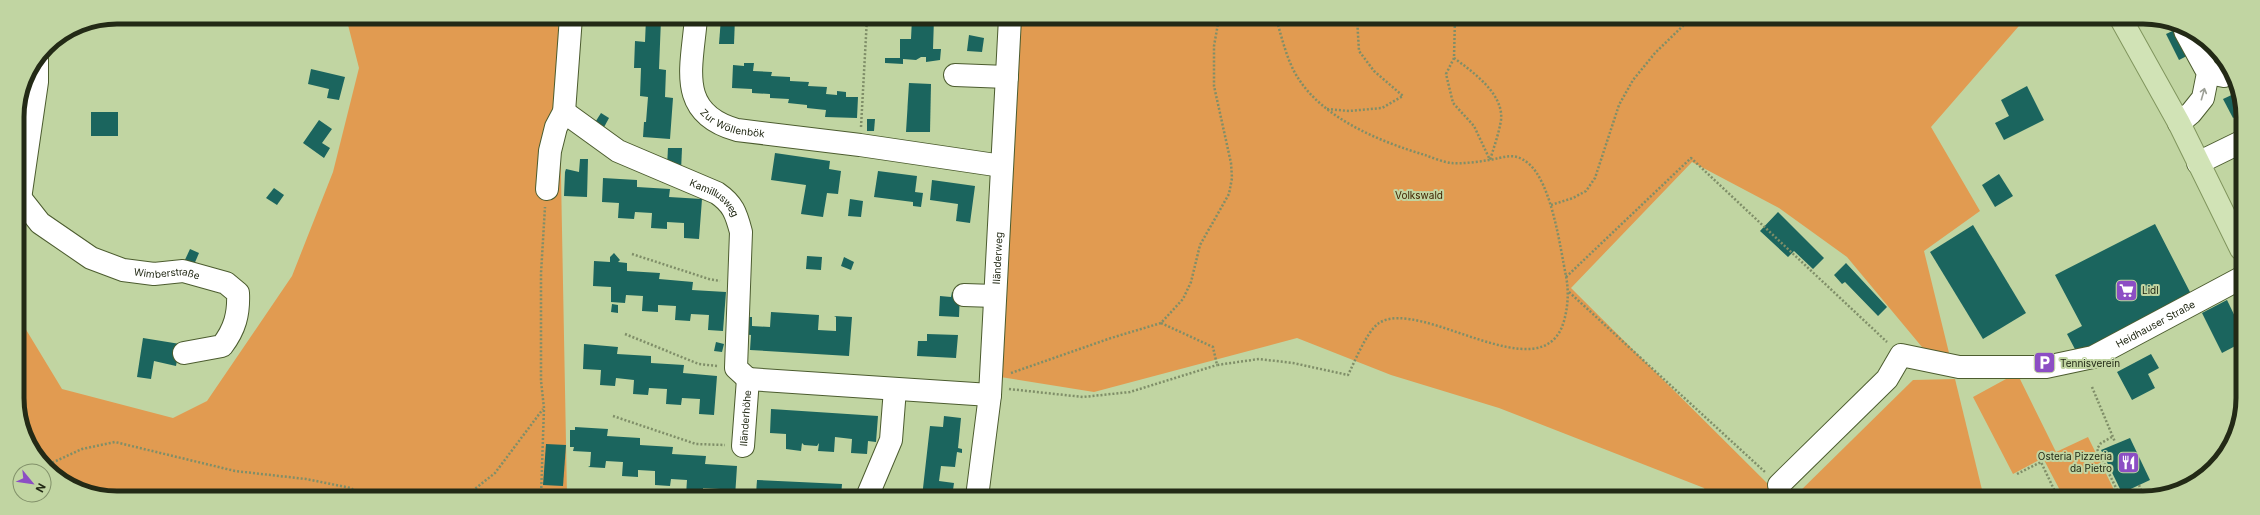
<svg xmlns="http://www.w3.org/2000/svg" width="2260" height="515" viewBox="0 0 2260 515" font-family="Inter,sans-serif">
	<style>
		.green { fill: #e19b51 }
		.building { fill: #1b655e }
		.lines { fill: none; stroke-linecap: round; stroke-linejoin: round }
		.minor-casing { stroke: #4c5c2f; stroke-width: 24 }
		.major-casing { stroke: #81965e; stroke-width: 24 }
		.path { stroke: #7f8e68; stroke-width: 2.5; stroke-dasharray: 2 2; stroke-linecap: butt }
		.minor { stroke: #fff; stroke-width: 22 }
		.major { stroke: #d1e3b6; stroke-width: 22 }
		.oneway { stroke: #9c9f96 }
		.labels { text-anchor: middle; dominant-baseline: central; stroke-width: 4; stroke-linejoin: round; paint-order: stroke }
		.street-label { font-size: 10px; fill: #232a16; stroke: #c1d5a2 }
		.park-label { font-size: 10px; fill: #402200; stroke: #c1d5a2 }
		.poi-label { font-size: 10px; fill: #232a16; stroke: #c1d5a2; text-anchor: start }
		.rim { fill: none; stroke: #232a16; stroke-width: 5 }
	</style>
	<rect width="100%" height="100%" fill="#c1d5a2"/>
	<g class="green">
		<polygon points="346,17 558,17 567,496 98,496 47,469 19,417 17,111 25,79 30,71 18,209 22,323 62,389 173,418 207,401 292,276 333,172 359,68"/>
		<polygon points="1012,18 2025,19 1931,127 1980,211 1924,251 1950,357 1922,347 1847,257 1779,208 1692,162 1571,288 1781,497 1708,497 1704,488 1499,408 1391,375 1297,338 1094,392 994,376"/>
		<polygon points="2017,373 2056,452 2088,437 2118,498 2064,498 2043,458 2013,474 1973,397"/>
		<polygon points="1955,379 1984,498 1793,498 1913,380"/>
	</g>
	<g class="building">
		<polygon points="284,17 298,17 297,22 284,19"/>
		<polygon points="646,18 661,19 659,69 666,70 665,97 673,98 670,139 643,137 644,122 646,122 648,97 640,96 641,68 634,68 635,41 645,42"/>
		<polygon points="721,18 735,18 734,44 719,44"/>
		<polygon points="912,18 934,18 933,49 941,49 940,60 926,62 926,57 921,57 916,60 903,59 903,64 885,63 885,58 900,58 900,39 911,39"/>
		<polygon points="2179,28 2210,44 2179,60 2166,34"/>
		<polygon points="969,35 984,38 982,52 967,51"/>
		<polygon points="744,63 754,63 753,71 772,72 771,76 790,77 790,81 809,82 808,86 827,87 826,94 837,95 837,91 846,92 846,97 858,97 857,118 825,117 826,110 807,108 807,105 788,103 789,99 770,98 770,94 752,93 752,89 732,88 733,65 744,66"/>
		<polygon points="311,69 345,77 339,100 327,98 329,89 308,84"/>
		<polygon points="909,83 931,84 930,132 906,132"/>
		<polygon points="2027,86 2044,120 2004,140 1995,123 2009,116 2001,100"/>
		<polygon points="2238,92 2241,98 2241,114 2233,118 2223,99"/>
		<rect x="91" y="112" width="27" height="24"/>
		<polygon points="601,113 609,118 603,129 594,124"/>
		<polygon points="867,119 875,119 874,131 867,131"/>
		<polygon points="319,120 332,129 322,143 330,148 324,158 303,143"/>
		<polygon points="668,148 682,148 681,171 667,166"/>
		<polygon points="775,153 830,161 829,169 841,171 838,194 827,193 823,217 801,214 806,185 771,180"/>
		<polygon points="580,159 588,159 587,197 564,196 565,172 566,169 579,172"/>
		<polygon points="878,171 917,176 915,192 923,193 921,207 913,206 913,202 874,197"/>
		<polygon points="1999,174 2013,196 1995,207 1982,185"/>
		<polygon points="603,178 637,180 637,187 670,189 669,197 702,199 699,239 684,238 684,223 667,222 667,229 651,228 652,213 635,212 634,219 618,218 619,203 602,202"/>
		<polygon points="932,180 975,186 970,223 956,221 958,204 930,200"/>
		<polygon points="274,188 284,195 277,205 266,198"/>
		<polygon points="850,199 863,201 861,217 848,216"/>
		<polygon points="1778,212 1824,258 1813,269 1794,251 1788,257 1760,231"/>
		<polygon points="2155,224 2191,294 2077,353 2067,334 2082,326 2055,275"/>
		<polygon points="1973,225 2026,313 1983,339 1930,252"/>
		<polygon points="190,249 199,253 193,267 184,262"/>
		<polygon points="614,253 620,260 618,262 627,263 627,271 660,273 659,279 693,282 692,290 726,292 723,331 708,330 709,315 691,314 690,321 675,320 676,306 658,305 658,312 642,311 643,296 626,295 625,303 611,302 611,287 593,286 594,261 610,262 610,257"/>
		<polygon points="807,256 822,257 821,270 806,269"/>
		<polygon points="844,257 854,262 851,270 841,266"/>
		<polygon points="1846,263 1887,307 1878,316 1845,282 1842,284 1834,275"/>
		<polygon points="952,292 960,293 959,317 939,316 940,296 951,297"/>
		<polygon points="2227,300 2241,329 2241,343 2222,353 2202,313"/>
		<polygon points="612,304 618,305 618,313 611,312"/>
		<polygon points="771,312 819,315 818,330 836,331 836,317 834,316 852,317 849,356 750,350 751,335 742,334 743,317 752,317 752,326 770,327"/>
		<polygon points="927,334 958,335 956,358 917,356 918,341 927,341"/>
		<polygon points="143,338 180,344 176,366 154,361 151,379 137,377"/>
		<polygon points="716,342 724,344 722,352 714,351"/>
		<polygon points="584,344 618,347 617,354 651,356 651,363 684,365 683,373 717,376 714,415 699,414 700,399 682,398 681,405 666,404 667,389 649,388 648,395 633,394 634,380 616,378 615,386 600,385 601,370 583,369"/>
		<polygon points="2151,354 2159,368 2148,374 2155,388 2132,400 2117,372"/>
		<polygon points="771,409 878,416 876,442 868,441 867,454 851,453 852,439 835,437 834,452 818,451 819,443 817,446 804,445 802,443 801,451 786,449 786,434 770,433"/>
		<polygon points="944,416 961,418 958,448 962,449 962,453 957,452 955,467 941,466 939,481 954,483 952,497 922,497 930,426 943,427"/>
		<polygon points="575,427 608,429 607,436 640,438 640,445 673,447 672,454 706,456 705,464 737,466 735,497 719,497 720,489 703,488 703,496 686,495 687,480 671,479 670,486 655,485 655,471 638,470 638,477 622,476 623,462 606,461 605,468 588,467 590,466 591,452 573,451 574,447 570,447 570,430 575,430"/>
		<polygon points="2130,438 2150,480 2122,493 2101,450"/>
		<polygon points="546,444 566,445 563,486 543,485"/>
		<polygon points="757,480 842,484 841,497 756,494"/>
	</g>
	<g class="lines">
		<defs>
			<g id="minor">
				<path id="s1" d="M696,18C692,67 676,113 737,130L860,145L1002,166"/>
				<polyline points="2208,73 2224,76 2228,74"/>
				<polyline points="955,75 1007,77"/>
				<path id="s2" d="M564,112L618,151L717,193C733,204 736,213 741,232L736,368L748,379"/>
				<polyline points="2179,123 2191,113 2203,98 2208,73 2185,31"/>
				<polyline points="2198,163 2241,142"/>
				<polyline points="547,189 550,151 556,127 564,112 571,17"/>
				<path id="s3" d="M18,195L40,223L91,258L123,270L154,274L183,271L226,283L238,293C239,314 235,329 222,346L184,353"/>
				<polyline points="20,199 37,82 37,60"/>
				<polyline points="964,295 995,296"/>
				<polyline points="748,379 990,395"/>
				<path id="s4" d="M743,446L748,379"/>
				<path id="s5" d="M1779,485L1887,379L1901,355L1959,367H2046L2093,357L2241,278"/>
				<polyline points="867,497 891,440 895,389"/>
				<path id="s6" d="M977,497L990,395L1010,18"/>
			</g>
			<polyline id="major" points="2121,19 2179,123 2241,249"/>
		</defs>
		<use href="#minor" class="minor-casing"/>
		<use href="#major" class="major-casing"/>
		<g class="path">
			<polyline points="1455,18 1454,58 1446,74 1453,103 1474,126 1490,160"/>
			<path d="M1454,58C1473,72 1504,94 1501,120C1499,133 1494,147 1490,160"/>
			<polyline points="1327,109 1349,111 1382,108 1403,96 1374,71 1359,51 1357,18"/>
			<polyline points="861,127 867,18"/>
			<polyline points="1551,205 1573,198 1586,191 1595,178 1619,105 1633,80 1655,53 1691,18"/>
			<polyline points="632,254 709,279 720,281"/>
			<polyline points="1566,277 1691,158 1887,342"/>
			<polyline points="1569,292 1765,472"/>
			<path d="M1161,323L1213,347L1217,365L1259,359L1293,363L1348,375C1355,361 1367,331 1379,323C1421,296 1543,395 1564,321C1568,306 1569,292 1566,276C1560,247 1552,183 1528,163C1513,151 1504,158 1489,160C1477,162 1462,164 1451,163C1443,162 1433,158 1425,155C1381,142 1324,119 1298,78C1287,61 1282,38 1276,18"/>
			<polyline points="625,334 699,364 717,366"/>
			<polyline points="1011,373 1111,338 1161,323 1183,299 1191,282 1200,245 1229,194 1232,178 1231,163 1214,86 1214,46 1219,18"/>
			<polyline points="2092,387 2115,442"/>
			<polyline points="1009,389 1083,397 1130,392 1217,365"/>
			<polyline points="613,416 696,444 725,445"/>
			<polyline points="2112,437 2101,443 2097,449 2121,498"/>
			<polyline points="45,466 82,449 115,442 235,471 306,479 351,488 360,496"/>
			<polyline points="2017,474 2041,462 2058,498"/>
			<polyline points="2139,485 2144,498"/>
			<polyline points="466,496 495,473 543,409"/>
			<polyline points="541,496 544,408 541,381 541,273 545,207"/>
		</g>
		<use href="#minor" class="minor"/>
		<use href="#major" class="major"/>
	</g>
	<defs><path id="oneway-shaft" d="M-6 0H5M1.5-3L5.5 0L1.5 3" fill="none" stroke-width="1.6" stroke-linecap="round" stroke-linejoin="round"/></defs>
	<use class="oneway" href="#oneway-shaft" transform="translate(2203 94) rotate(-74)"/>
	<defs>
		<symbol id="supermarket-square" viewBox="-11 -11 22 22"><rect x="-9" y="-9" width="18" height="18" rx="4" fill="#8c4ec4" stroke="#c1d5a2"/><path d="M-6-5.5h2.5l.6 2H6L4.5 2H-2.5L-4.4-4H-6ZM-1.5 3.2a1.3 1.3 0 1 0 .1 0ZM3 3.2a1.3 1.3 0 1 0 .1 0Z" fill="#fff"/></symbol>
		<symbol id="parking-square" viewBox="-11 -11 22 22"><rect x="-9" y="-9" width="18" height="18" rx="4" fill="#8c4ec4" stroke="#c1d5a2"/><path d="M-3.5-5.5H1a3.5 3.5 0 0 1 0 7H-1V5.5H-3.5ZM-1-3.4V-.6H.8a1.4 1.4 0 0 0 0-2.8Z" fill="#fff"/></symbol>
		<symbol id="restaurant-square" viewBox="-11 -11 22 22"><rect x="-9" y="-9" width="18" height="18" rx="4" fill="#8c4ec4" stroke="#c1d5a2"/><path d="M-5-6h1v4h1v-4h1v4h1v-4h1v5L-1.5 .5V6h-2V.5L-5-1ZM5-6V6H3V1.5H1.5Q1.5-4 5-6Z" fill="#fff"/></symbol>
	</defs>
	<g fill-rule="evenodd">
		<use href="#supermarket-square" x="2114" y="278" width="25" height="25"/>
		<use href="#parking-square" x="2032" y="350" width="25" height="25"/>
		<use href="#restaurant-square" x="2116" y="450" width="25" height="25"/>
	</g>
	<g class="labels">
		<g class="street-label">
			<text stroke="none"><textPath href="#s1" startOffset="129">Zur Wöllenbök</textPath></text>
			<text stroke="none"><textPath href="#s2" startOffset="175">Kamillusweg</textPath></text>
			<text stroke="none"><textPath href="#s6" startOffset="240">Iländerweg</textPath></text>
			<text stroke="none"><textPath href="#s3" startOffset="176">Wimberstraße</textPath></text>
			<text stroke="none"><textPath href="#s5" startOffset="444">Heidhauser Straße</textPath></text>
			<text stroke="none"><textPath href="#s4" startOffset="28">Iländerhöhe</textPath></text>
		</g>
		<g class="park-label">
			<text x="1419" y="195">Volkswald</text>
		</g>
		<g class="poi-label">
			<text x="2142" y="290">Lidl</text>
			<text x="2060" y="363">Tennisverein</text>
			<text x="2112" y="456" text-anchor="end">Osteria Pizzeria<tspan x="2112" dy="12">da Pietro</tspan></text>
		</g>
	</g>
	<path d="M0 0H2260V515H0ZM117 24H2143A93 93 0 0 1 2236 117V398A93 93 0 0 1 2143 491H117A93 93 0 0 1 24 398V117A93 93 0 0 1 117 24Z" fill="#c1d5a2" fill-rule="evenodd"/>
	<path class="rim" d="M117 24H2143A93 93 0 0 1 2236 117V398A93 93 0 0 1 2143 491H117A93 93 0 0 1 24 398V117A93 93 0 0 1 117 24Z"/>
	<g transform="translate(32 483) rotate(119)"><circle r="19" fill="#c1d5a2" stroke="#82916a"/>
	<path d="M0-3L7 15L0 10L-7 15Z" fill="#8c4ec4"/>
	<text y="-6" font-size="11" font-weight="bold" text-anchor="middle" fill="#232a16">N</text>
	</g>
</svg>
